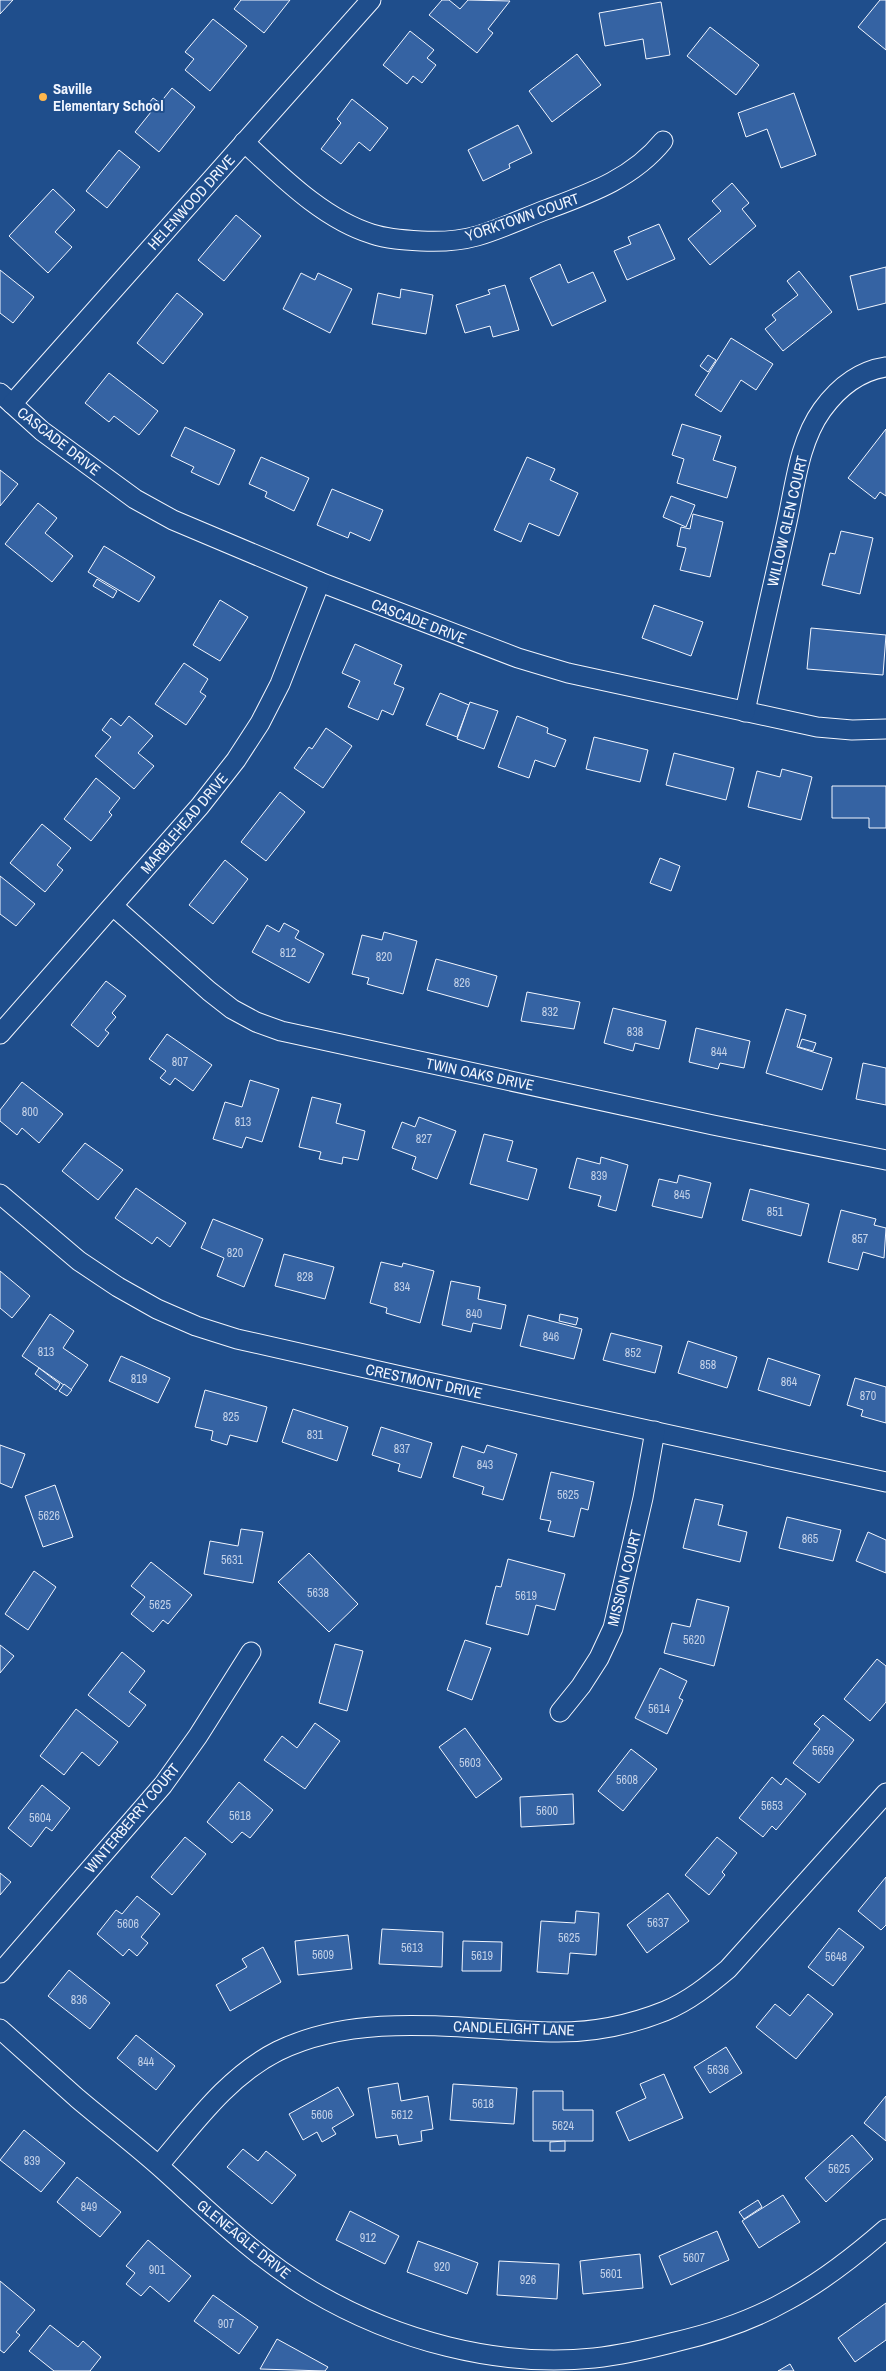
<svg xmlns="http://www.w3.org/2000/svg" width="886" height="2371" viewBox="0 0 886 2371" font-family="'Archivo Narrow',sans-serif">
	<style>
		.building { fill: #3563a3; stroke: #f2f6ff }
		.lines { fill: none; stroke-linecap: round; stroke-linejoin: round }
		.minor-casing { stroke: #f2f6ff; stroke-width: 21 }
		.minor { stroke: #1f4e8c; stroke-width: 19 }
		.poi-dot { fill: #ffb74d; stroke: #1f4e8c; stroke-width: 2 }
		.labels { text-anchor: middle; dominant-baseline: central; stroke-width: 4; stroke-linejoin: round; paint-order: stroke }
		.number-label { font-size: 12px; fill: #c3d1e8 }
		.poi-label { font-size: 15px; font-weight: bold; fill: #f2f6ff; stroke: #1f4e8c; text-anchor: start }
		.street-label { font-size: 15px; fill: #f2f6ff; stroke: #1f4e8c }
	</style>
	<rect width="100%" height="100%" fill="#1f4e8c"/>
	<g class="building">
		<polygon points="0,0 13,0 0,14"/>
		<polygon points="241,0 290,0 264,33 234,9"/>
		<polygon points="442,0 449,0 460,9 468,0 510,1 488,29 493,33 477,53 429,15"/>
		<polygon points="880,0 886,0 886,50 858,27"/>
		<polygon points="661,2 670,55 646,59 643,39 605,46 599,13"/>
		<polygon points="213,19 247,46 210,91 185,70 194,59 185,52"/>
		<polygon points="710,27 759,65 736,95 687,56"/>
		<polygon points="410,31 434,50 427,58 436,65 422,83 413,76 407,84 383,65"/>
		<polygon points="577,54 601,85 552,122 529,91"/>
		<polygon points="172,88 195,107 159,152 135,132 151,112 146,107 153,98 160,103"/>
		<polygon points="794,93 816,155 781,168 767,129 746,137 738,113"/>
		<polygon points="352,99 388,128 370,151 359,142 341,164 321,149 341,123 337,119"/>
		<polygon points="518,125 532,153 509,164 510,168 483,181 468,150"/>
		<polygon points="119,150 140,167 107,208 86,191"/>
		<polygon points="732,183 749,203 742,209 756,226 710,265 688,239 721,211 712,201"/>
		<polygon points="53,189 75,210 55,232 72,247 48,273 9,236"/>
		<polygon points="236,215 261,236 224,281 198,260"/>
		<polygon points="659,224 675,259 627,280 614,251 631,244 628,237"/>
		<polygon points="560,264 568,283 593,272 606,301 552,326 530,278"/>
		<polygon points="886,267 886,303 858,310 850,276"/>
		<polygon points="0,270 34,297 13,323 0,313"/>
		<polygon points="799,271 832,312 783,351 765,329 776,320 772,315 798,295 787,281"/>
		<polygon points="301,273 315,280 318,273 352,289 330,333 283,309"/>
		<polygon points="505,285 519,330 493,337 490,326 465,333 456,305 490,294 488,290"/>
		<polygon points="401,289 433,295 426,334 372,324 378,293 400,298"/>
		<polygon points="177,293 203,314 163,364 137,343"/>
		<polygon points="731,338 773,364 756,390 741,380 721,412 695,395"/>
		<polygon points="708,355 716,360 708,372 700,366"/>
		<polygon points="109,373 158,411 139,435 114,416 109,422 85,403"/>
		<polygon points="682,424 721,436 713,460 736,467 727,498 677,483 684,459 672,455"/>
		<polygon points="185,427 235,450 219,485 191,472 194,467 171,456"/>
		<polygon points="886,429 886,496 880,492 875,499 848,478"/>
		<polygon points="261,457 309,478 294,511 265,497 267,492 249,484"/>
		<polygon points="527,457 555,469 550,480 578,493 559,536 529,523 521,542 494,530"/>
		<polygon points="0,470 18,484 0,506"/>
		<polygon points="332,489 383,510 370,541 350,532 348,538 317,525"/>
		<polygon points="671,496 695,505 686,527 663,517"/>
		<polygon points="38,503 57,518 45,533 73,556 52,582 5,544"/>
		<polygon points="693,514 723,522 710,577 680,570 686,548 677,546 681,527 690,529"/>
		<polygon points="841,531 873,538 860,594 822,585 830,553 835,554"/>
		<polygon points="104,546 155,577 139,602 88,572"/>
		<polygon points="97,579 117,591 113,598 93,586"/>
		<polygon points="220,600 248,617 220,661 193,645"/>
		<polygon points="654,605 703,622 691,656 642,638"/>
		<polygon points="811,628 886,635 883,675 807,669"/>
		<polygon points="355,644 402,665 394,684 404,688 393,715 382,710 378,720 348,707 360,681 342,673"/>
		<polygon points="184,663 208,679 200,692 206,696 186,725 155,704"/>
		<polygon points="440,693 469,705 457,737 426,725"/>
		<polygon points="470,702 498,711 484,749 457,739"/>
		<polygon points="129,716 153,736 138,753 154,766 134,789 95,756 111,737 102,730 111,718 121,726"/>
		<polygon points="517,716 548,728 547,733 566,740 555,767 535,760 529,778 498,767"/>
		<polygon points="326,728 352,746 323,788 294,768 309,747 312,749"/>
		<polygon points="594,737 648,750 640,782 586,769"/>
		<polygon points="674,753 734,768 726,800 666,785"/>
		<polygon points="782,769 812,777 801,820 748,807 757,771 780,777"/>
		<polygon points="96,778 120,798 109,812 112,815 91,841 64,819"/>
		<polygon points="832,786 886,786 886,828 869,828 869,818 832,818"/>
		<polygon points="280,792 305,812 266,861 241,842"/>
		<polygon points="42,824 71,848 57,865 63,870 45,892 10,863"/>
		<polygon points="660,858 680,866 671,891 650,883"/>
		<polygon points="225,860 248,879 213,924 189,905"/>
		<polygon points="0,876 35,904 16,926 0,914"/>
		<polygon points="284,923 299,931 295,938 324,954 309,983 252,952 267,925 279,932"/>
		<polygon points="384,932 417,941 403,994 367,984 369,978 352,974 362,935 382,940"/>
		<polygon points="436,959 497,976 488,1007 427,990"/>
		<polygon points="106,981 126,996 112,1013 116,1017 105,1030 109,1033 98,1047 71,1025"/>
		<polygon points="527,992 580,1002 574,1029 521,1021"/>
		<polygon points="613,1008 666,1021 659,1049 635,1043 633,1051 604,1043"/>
		<polygon points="786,1009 806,1015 797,1047 832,1058 822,1090 766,1073"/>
		<polygon points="696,1028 750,1041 744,1068 720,1063 718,1069 689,1062"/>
		<polygon points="167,1034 212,1065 193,1091 175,1078 170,1085 160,1078 166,1071 149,1059"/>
		<polygon points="802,1039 816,1043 813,1051 799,1047"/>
		<polygon points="863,1063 886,1068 886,1105 856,1099"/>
		<polygon points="250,1080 279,1089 262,1142 246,1137 242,1148 213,1139 225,1102 242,1107"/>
		<polygon points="22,1082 63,1114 39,1143 22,1128 17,1135 0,1121 0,1110"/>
		<polygon points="312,1097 341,1104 336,1123 365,1131 358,1160 343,1157 342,1164 319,1159 321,1152 299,1147"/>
		<polygon points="419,1117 456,1131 437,1179 412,1169 416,1157 392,1148 402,1122 415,1127"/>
		<polygon points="484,1134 513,1141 507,1161 537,1169 528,1200 470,1184"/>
		<polygon points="85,1143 123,1170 98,1200 62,1171"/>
		<polygon points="601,1157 628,1165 616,1211 598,1206 601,1196 569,1188 577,1158 600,1164"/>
		<polygon points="679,1175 711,1183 702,1218 652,1206 659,1179 677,1183"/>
		<polygon points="136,1188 186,1223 170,1247 157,1237 152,1244 115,1218"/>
		<polygon points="750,1189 809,1204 801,1236 742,1220"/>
		<polygon points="841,1210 876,1219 874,1225 886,1228 884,1258 863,1252 858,1270 828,1262"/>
		<polygon points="213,1219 263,1239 244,1287 217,1276 224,1258 201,1248"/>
		<polygon points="284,1254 334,1267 325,1299 275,1286"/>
		<polygon points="381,1262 402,1267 403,1263 434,1271 420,1323 386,1313 387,1308 370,1303"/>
		<polygon points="0,1271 30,1296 12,1318 0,1308"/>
		<polygon points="451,1281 480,1287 478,1299 506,1305 501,1329 473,1323 471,1332 442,1325"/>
		<polygon points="50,1314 74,1331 63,1348 88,1365 71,1390 22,1356"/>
		<polygon points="560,1314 578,1318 576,1325 559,1321"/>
		<polygon points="528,1315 582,1329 574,1359 520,1346"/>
		<polygon points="611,1333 662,1346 655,1373 603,1360"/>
		<polygon points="688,1341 737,1357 727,1388 678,1373"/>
		<polygon points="121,1356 170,1378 158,1403 109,1381"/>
		<polygon points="768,1358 820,1375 810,1406 758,1390"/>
		<polygon points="39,1368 60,1384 56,1390 35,1374"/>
		<polygon points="855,1378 886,1387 886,1423 861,1416 863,1410 847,1405"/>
		<polygon points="64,1384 72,1390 67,1396 59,1391"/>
		<polygon points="205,1390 267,1407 257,1442 230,1435 227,1445 211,1440 213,1431 195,1427"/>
		<polygon points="293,1409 348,1427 337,1461 282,1442"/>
		<polygon points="381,1427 432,1443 421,1478 398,1471 400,1464 372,1455"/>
		<polygon points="0,1445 25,1454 12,1488 0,1483"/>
		<polygon points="487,1445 517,1454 503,1500 482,1494 484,1487 453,1477 462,1446 484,1453"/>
		<polygon points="551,1472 594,1482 588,1510 581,1508 574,1537 548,1531 551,1521 540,1519"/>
		<polygon points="55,1485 73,1537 43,1547 25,1496"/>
		<polygon points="695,1499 723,1505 718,1525 747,1532 740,1562 683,1548"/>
		<polygon points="787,1517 841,1530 833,1561 779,1548"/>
		<polygon points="241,1529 263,1532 253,1583 204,1574 210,1541 238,1546"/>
		<polygon points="868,1532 886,1540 886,1573 856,1561"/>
		<polygon points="309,1553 358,1604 329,1632 278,1582"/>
		<polygon points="508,1559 565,1574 555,1610 536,1605 528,1635 486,1624 496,1586 501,1587"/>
		<polygon points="151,1562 192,1595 168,1624 163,1620 153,1632 131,1614 145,1597 131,1586"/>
		<polygon points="34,1571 56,1587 28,1630 5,1614"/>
		<polygon points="697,1599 729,1607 714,1666 664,1653 672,1623 690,1627"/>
		<polygon points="465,1640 491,1648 472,1700 447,1690"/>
		<polygon points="335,1644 363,1651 347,1711 319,1703"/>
		<polygon points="0,1645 14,1656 0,1673"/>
		<polygon points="122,1652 145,1671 129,1692 146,1705 129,1727 88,1695"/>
		<polygon points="877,1659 886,1666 886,1702 870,1721 844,1699"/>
		<polygon points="660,1668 687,1681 679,1698 683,1700 667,1734 635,1718"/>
		<polygon points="76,1709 118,1742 99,1766 82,1752 64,1775 40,1756"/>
		<polygon points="823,1715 854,1740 819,1783 793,1763 820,1729 814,1724"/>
		<polygon points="315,1723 340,1741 305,1789 264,1760 282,1736 297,1748"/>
		<polygon points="465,1728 502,1779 476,1798 439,1747"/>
		<polygon points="631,1749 657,1769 623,1811 598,1791"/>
		<polygon points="772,1777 781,1785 786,1778 806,1794 776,1830 772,1826 763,1837 739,1818"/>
		<polygon points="239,1782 273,1810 250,1838 242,1832 232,1843 207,1822"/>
		<polygon points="42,1785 70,1808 52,1831 46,1827 31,1847 8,1828"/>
		<polygon points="573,1794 574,1824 521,1827 520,1797"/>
		<polygon points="185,1837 206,1854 172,1895 151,1877"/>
		<polygon points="717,1837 737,1853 722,1872 725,1875 709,1895 685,1875"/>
		<polygon points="0,1873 11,1882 0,1895"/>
		<polygon points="886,1877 886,1925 881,1930 858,1911"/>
		<polygon points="668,1893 689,1921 647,1953 627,1925"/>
		<polygon points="137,1896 160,1914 141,1937 148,1943 137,1956 129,1949 123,1956 97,1934 116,1910 122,1914"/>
		<polygon points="576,1911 599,1913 596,1955 570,1953 568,1974 537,1972 541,1921 575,1923"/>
		<polygon points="839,1928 864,1947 833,1986 808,1967"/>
		<polygon points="382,1929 443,1932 442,1967 379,1964"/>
		<polygon points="348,1935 352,1969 298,1975 295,1941"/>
		<polygon points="463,1941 502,1942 501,1971 462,1971"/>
		<polygon points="263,1947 281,1982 230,2011 216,1985 247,1967 242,1959"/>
		<polygon points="69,1970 110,2003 90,2029 48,1996"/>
		<polygon points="808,1994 833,2014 796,2059 756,2027 775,2004 790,2016"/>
		<polygon points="136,2035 175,2066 156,2090 117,2058"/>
		<polygon points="726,2047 742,2073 710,2093 694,2067"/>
		<polygon points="664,2074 683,2118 629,2141 616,2112 646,2098 640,2084"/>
		<polygon points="398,2083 401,2101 428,2096 433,2129 421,2131 422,2141 399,2145 397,2135 376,2138 368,2088"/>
		<polygon points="453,2084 517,2088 514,2124 450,2120"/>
		<polygon points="338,2087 354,2115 332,2128 336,2134 322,2142 317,2132 303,2140 289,2114"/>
		<polygon points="533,2091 563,2091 563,2110 593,2110 593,2141 533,2141"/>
		<polygon points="886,2096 886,2141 864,2123"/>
		<polygon points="24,2130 65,2163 41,2192 0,2160"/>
		<polygon points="852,2135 873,2159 826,2202 805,2178"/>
		<polygon points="565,2141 565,2151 550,2151 550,2142"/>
		<polygon points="243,2149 258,2161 266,2151 296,2175 272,2204 227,2167"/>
		<polygon points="77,2177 121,2212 100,2237 57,2202"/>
		<polygon points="783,2195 800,2222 759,2248 742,2221"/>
		<polygon points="758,2200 762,2207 744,2219 739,2212"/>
		<polygon points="350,2211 399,2236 385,2264 336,2240"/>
		<polygon points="717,2231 729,2260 671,2285 659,2256"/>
		<polygon points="148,2240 191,2276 169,2302 150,2286 141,2296 126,2284 135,2273 126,2266"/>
		<polygon points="418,2241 478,2263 467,2294 407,2272"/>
		<polygon points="640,2254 643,2288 583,2294 580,2261"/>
		<polygon points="499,2261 559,2264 557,2299 497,2295"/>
		<polygon points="0,2281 35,2310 16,2332 20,2335 4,2353 0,2350"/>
		<polygon points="213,2295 258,2327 239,2354 194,2321"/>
		<polygon points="886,2303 886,2340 855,2362 838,2338"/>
		<polygon points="50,2325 78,2347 83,2341 101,2357 90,2371 54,2371 29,2351"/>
		<polygon points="277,2339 328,2367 325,2371 260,2369"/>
		<polygon points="790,2364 794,2371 778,2371"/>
	</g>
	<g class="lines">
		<defs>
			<g id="minor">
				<path d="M244,142C281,176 323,219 372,234C387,239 404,240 421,241C439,242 459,241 477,236C501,229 524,218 548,209C591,193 633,178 663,141"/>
				<polyline points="0,393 42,431 135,499 173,520 320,582 518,658 568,673 817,727 852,730 886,729"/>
				<polyline points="12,404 371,0"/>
				<path d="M745,712C758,649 773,586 787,522C795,486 799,442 822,410C838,388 859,371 886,367"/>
				<polyline points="113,906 209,991 232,1009 256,1022 281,1031 713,1125 886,1160"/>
				<polyline points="0,1034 200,806 236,760 260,723 280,684 320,582"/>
				<polyline points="0,1194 79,1261 118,1287 157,1309 196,1326 237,1339 414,1379 886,1482"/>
				<polyline points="560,1712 581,1686 599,1658 613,1628 643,1498 655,1431"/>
				<polyline points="0,1973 163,1785 198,1736 251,1652"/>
				<path d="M0,2029C26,2052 51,2075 77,2098C104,2121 133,2143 160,2167C209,2211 255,2257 312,2291C395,2340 497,2368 594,2358C621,2355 648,2349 675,2342C714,2333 751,2321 786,2301C822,2282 855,2256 886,2229"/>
				<path d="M159,2165C194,2124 228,2076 278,2051C362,2010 461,2030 551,2032C589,2033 630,2025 665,2011C689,2001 709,1985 728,1969L886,1793"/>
			</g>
		</defs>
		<use href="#minor" class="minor-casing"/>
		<use href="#minor" class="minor"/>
	</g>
	<circle class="poi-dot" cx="43" cy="97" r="5"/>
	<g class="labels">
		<g class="number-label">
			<text x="288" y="953">812</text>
			<text x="384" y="957">820</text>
			<text x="462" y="983">826</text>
			<text x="550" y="1012">832</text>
			<text x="635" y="1032">838</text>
			<text x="719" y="1052">844</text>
			<text x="180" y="1062">807</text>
			<text x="30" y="1112">800</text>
			<text x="243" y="1122">813</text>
			<text x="424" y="1139">827</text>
			<text x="599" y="1176">839</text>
			<text x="682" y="1195">845</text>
			<text x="775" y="1212">851</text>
			<text x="860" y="1239">857</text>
			<text x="235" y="1253">820</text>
			<text x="305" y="1277">828</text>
			<text x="402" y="1287">834</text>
			<text x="474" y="1314">840</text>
			<text x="551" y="1337">846</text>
			<text x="46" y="1352">813</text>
			<text x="633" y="1353">852</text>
			<text x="708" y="1365">858</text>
			<text x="139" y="1379">819</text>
			<text x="789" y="1382">864</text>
			<text x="868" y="1396">870</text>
			<text x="231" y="1417">825</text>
			<text x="315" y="1435">831</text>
			<text x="402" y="1449">837</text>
			<text x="485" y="1465">843</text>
			<text x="568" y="1495">5625</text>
			<text x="49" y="1516">5626</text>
			<text x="810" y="1539">865</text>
			<text x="232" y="1560">5631</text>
			<text x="318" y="1593">5638</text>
			<text x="526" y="1596">5619</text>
			<text x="160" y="1605">5625</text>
			<text x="694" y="1640">5620</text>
			<text x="659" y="1709">5614</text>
			<text x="823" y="1751">5659</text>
			<text x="470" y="1763">5603</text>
			<text x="627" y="1780">5608</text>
			<text x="772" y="1806">5653</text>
			<text x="547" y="1811">5600</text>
			<text x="240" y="1816">5618</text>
			<text x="40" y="1818">5604</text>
			<text x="658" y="1923">5637</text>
			<text x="128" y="1924">5606</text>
			<text x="569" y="1938">5625</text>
			<text x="412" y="1948">5613</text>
			<text x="323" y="1955">5609</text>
			<text x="482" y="1956">5619</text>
			<text x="836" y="1957">5648</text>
			<text x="79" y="2000">836</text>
			<text x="146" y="2062">844</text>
			<text x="718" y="2070">5636</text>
			<text x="483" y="2104">5618</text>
			<text x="322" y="2115">5606</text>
			<text x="402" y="2115">5612</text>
			<text x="563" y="2126">5624</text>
			<text x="32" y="2161">839</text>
			<text x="839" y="2169">5625</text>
			<text x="89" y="2207">849</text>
			<text x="368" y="2238">912</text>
			<text x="694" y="2258">5607</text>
			<text x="442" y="2267">920</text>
			<text x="157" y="2270">901</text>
			<text x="611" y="2274">5601</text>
			<text x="528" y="2280">926</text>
			<text x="226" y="2324">907</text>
		</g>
		<g class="poi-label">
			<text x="53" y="88">Saville<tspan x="53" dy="17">Elementary School</tspan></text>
		</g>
		<g class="street-label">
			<text transform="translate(191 202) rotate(-48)">HELENWOOD DRIVE</text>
			<text transform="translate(522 217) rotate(-19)">YORKTOWN COURT</text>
			<text transform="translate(59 441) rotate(38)">CASCADE DRIVE</text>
			<text transform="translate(787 521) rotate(-77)">WILLOW GLEN COURT</text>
			<text transform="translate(419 621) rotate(21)">CASCADE DRIVE</text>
			<text transform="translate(184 823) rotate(-50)">MARBLEHEAD DRIVE</text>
			<text transform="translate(480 1074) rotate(12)">TWIN OAKS DRIVE</text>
			<text transform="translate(424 1381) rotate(12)">CRESTMONT DRIVE</text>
			<text transform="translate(624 1578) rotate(-76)">MISSION COURT</text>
			<text transform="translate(132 1818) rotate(-50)">WINTERBERRY COURT</text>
			<text transform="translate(514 2028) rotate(2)">CANDLELIGHT LANE</text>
			<text transform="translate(244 2239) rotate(39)">GLENEAGLE DRIVE</text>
		</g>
	</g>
</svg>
